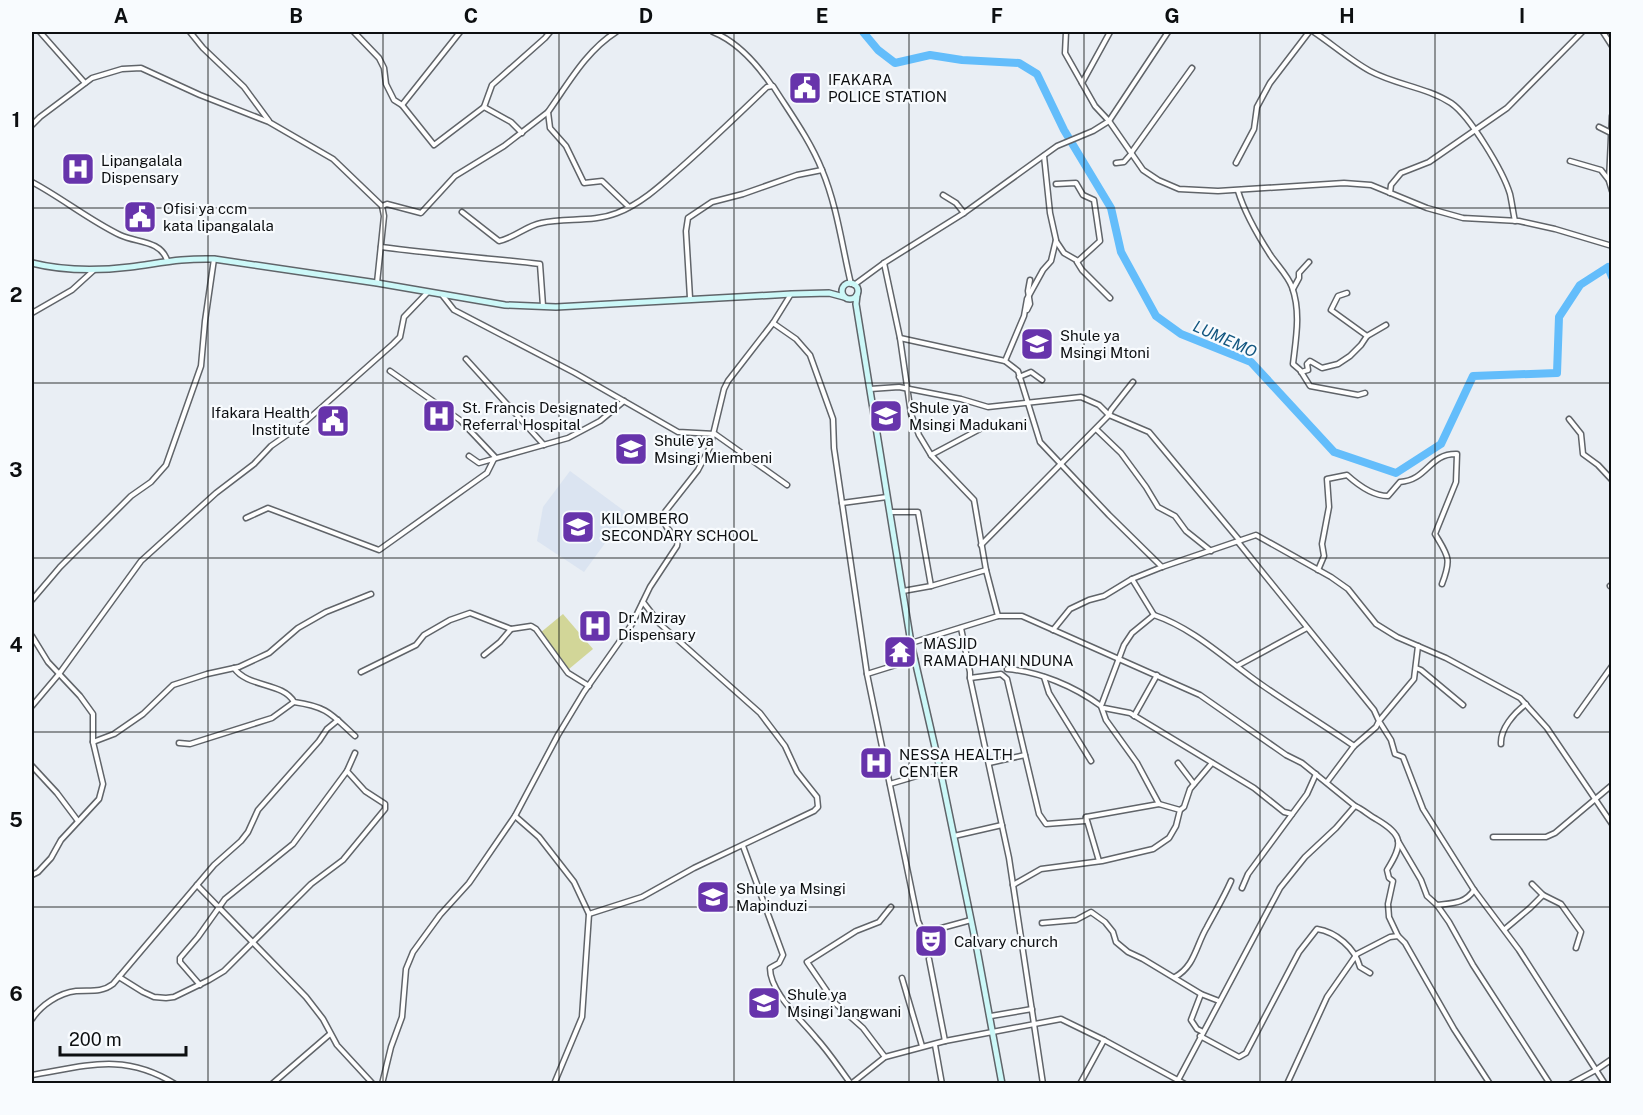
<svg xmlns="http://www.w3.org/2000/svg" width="1643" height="1115" viewBox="0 0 1643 1115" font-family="'Public Sans',sans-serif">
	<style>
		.built { fill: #dbe4f1 }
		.green { fill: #d2d698 }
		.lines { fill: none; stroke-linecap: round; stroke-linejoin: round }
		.river { stroke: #63bdfb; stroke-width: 8 }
		.minor-casing { stroke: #606469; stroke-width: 7 }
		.secondary-casing { stroke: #606469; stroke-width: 8 }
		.minor { stroke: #fff; stroke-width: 4 }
		.secondary { stroke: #ccf8f8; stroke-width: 5 }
		.grid { fill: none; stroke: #0d0f11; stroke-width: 1.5; stroke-opacity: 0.55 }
		.labels { text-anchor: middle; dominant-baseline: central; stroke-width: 4.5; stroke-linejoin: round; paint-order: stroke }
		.poi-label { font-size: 15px; fill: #0d0f11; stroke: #f8fbfe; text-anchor: start }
		.water-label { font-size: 16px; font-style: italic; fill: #135780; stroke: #f8fbfe }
		.neatline { fill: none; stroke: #0d0f11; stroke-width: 2 }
		.grid-label { font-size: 20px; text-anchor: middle; font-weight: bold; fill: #0d0f11 }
	</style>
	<rect width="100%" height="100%" fill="#e9eef4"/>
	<polygon class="built" points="570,471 627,513 584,572 537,541 543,507"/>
	<polygon class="green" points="563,614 593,649 569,669 540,633"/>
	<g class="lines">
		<polyline class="river" points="863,32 878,50 895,63 930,55 962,60 1019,63 1037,74 1064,130 1111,208 1121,252 1156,316 1181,334 1251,362 1334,452 1396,473 1441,444 1473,376 1557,373 1559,317 1580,285 1608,267 1612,277"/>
		<defs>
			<g id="minor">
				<polyline points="40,32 85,83"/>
				<polyline points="190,32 203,48 244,87 269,121"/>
				<polyline points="354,32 379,58 384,68 386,84 394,100 402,105 434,145 484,107 492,85 545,38 550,32"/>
				<path d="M616,32C586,51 568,84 548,112L550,128L566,146L584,183L602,181L629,207"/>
				<path d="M713,32C738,42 757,64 772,86"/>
				<polyline points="1066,32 1065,53 1095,106 1109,121 1143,170 1158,180 1179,189 1218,191 1344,183 1371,185 1427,208 1463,218 1519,221 1555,229 1612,246"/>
				<path d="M1314,32C1332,44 1350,60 1370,71C1396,85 1426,87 1451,103C1470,116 1503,171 1510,194C1512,203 1513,212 1515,221"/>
				<polyline points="1603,32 1612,46"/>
				<polyline points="1082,83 1110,32"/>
				<polyline points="402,105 460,32"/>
				<polyline points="484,107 511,122 522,133"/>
				<polyline points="1612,116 1609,181 1612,191"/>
				<polyline points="32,125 40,117 92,78 122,69 141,68 200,95 269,122 333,159 382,206 384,216 377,283"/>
				<polyline points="1599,127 1611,133"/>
				<polyline points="1131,153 1192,68"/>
				<polyline points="1570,161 1601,170 1608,179"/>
				<polyline points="1116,163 1124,162 1131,154"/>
				<polyline points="1236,163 1254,129 1257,107 1270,83 1309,32"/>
				<path d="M32,182C62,198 89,220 120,235C137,243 160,240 167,260"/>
				<polyline points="1056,184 1076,183 1083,195 1094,200 1100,241 1077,262 1082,270 1110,298"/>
				<path d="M1238,191C1245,214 1258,236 1271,256C1278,266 1288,276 1292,287C1301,312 1296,338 1293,364L1300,370L1310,386L1358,395L1365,393"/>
				<polyline points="1390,193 1391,185 1401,173 1429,162 1507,108 1582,32"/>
				<polyline points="943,195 956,203 964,213"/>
				<polyline points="382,206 387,204 421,213 455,176 504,146 548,112"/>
				<path d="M462,212L499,241C514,238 526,226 541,223C566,217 592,223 617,213C640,204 659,187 677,171C708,144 737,116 767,87L773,86C790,113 810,140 822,170C837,206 842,246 851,284"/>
				<polyline points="1056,241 1064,253 1078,261"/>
				<path d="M381,247C434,254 487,258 540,264L543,306"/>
				<polyline points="884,263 900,338 911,414 919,435 931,455 974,500 986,570"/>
				<polyline points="854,285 884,263 964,213 1057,146 1093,131 1109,121 1168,32"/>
				<polyline points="1293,289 1299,278 1299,273 1309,262"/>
				<polyline points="1347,293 1338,296 1331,310 1367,336"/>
				<polyline points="443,296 454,310 575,373 678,432 715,434 787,485"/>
				<polyline points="690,298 686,231 688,218 712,202 743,194 797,175 822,170"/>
				<polyline points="1027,310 1030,304 1028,291 1030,280"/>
				<polyline points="32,313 72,290 94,270"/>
				<polyline points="773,323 796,339 810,355 833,419 834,448 867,674 918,921 921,928 927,932 971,920"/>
				<polyline points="900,338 1005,361 1018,371 1040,442 1109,515 1162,567"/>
				<polyline points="466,359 544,445"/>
				<polyline points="1005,361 1024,316 1027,299 1043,270 1051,261 1056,240 1050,213 1044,156"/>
				<polyline points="1301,372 1308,370 1307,364 1310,361 1322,368 1338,364 1350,356 1361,345 1367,336 1386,325"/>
				<polyline points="1019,377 1031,372 1042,380"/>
				<polyline points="870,389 899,387 961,399 988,407 1081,397 1099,405 1109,415 1111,410 1133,382"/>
				<polyline points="1569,419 1581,434 1583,454 1598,465 1612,480"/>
				<polyline points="1096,429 1121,453 1146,487 1158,507 1175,516 1186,531 1211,551"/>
				<polyline points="931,455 980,429"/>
				<polyline points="469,456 479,463 568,438 600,421 624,401"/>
				<polyline points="842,503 887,497"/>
				<polyline points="890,512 918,512 931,586"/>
				<polyline points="246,518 268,508 379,550 487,473 495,457 460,420 390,371"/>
				<polyline points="1238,542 1374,710 1379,721 1376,727 1354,746 1327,782"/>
				<polyline points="981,545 1109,415 1149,432 1240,541"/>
				<path d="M1318,570L1324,556L1322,544L1329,507L1327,479L1347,475C1358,485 1374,496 1388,496L1400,482C1428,480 1429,453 1457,454L1456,482L1435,534C1448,556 1452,558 1442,584"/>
				<path d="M1132,579L1154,615C1195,629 1226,660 1262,685C1292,706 1324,725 1354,746"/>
				<polyline points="1610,586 1612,585"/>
				<polyline points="903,591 931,586 986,570 998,616 911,643"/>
				<polyline points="32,600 60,567 131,496 151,482 166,465 201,366 205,321 214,259"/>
				<polyline points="998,616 1022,616 1200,695 1286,755 1302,763 1355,806 1336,828 1305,857 1280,888 1176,1084"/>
				<polyline points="961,628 970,672 970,678 1009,858 1043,1084"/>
				<polyline points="1053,630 1070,609 1089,600 1104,596 1132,579 1162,567 1256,535 1331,577 1348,589 1376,624 1397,637 1446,658 1520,698 1547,728 1612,824"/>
				<polyline points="32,636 48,662 80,696 93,714 93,742 103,784 99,799 61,840 51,858 38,872 32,875"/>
				<polyline points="1418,646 1414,679 1379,721 1391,740 1395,754 1403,757 1423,809 1474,890 1519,950 1605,1084"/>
				<polyline points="484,655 500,642 511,629"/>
				<polyline points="1237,666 1307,628"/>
				<path d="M234,668C248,688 283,682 294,702C328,707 331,714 355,736"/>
				<polyline points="1416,668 1421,670 1463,705"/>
				<path d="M1007,669C1040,672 1074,686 1101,706"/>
				<polyline points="361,672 416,645 424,635 450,620 470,613 511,629 531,626 536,629 568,673 589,686"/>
				<polyline points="867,674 915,659"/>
				<polyline points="1044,677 1049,693 1091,761"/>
				<polyline points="970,678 1001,674 1007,679 1039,814 1046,824 1085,821 1086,817"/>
				<polyline points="32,706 59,674 141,561 216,493 254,464 271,446 304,423 393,344 400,337 404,317 428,292"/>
				<polyline points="1104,708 1130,713 1254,788 1284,812 1292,814"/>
				<polyline points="1577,715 1612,666"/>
				<polyline points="1134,716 1157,675"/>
				<polyline points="93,742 114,734 143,714 173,685 207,674 239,667 269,653 298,628 326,612 371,594"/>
				<polyline points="179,743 190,744 272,718 294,702"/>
				<path d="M1501,744C1500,729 1514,713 1526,704"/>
				<polyline points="989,763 1025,755"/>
				<polyline points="1178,763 1194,784"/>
				<polyline points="32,766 57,793 78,821"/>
				<polyline points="890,784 940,769"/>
				<path d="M1355,806C1363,809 1368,815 1376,819C1403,835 1404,843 1387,870L1389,878L1393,881L1388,904L1389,917L1398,936"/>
				<polyline points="1180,810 1184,807 1190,789 1212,763"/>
				<polyline points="515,816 539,837 574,882 589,914 582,1017 554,1084"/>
				<polyline points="954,836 1002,825"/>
				<polyline points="1493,837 1546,837 1555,833 1612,785"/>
				<polyline points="1398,841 1421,880 1427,896 1437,905 1449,922 1473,965 1550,1084"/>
				<path d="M743,846L783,955L779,963L770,968C770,993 802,1020 816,1038C829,1052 839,1068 851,1084"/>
				<polyline points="1099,861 1086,817 1159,804"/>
				<polyline points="1532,884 1543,895 1561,904 1581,932 1576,948"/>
				<polyline points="197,885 306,997 323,1019 337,1045 373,1084"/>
				<polyline points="1013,885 1041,869 1102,861 1153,849 1169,838 1176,826 1180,810 1159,804 1137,763 1106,720 1101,706 1124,645 1132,633 1154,615"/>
				<polyline points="1242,888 1248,874 1307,794 1316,774"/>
				<path d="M1437,905C1452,903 1465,904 1474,890"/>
				<polyline points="589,914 642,897 694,868 814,811 818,807 817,797 797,772 785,746 760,713 660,624 643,602"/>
				<polyline points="1042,923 1076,920 1091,912 1105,922 1113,932 1116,942 1128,952 1143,959 1201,994 1219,1001"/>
				<polyline points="1505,929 1530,908 1543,895"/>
				<polyline points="929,959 945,1041"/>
				<polyline points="119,977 143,992 154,997 166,998 174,997 209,980 224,971 311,884 343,860 385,809 385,804 365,791 347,771"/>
				<path d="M1175,977C1195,966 1196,945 1207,927C1215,912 1224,897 1231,881"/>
				<polyline points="902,978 922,1046"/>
				<polyline points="200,985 180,962 180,958 198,937 225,899 293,844 347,771 355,753"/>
				<polyline points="1201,994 1191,1020 1197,1029 1203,1032"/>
				<polyline points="991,1016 1032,1009"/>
				<path d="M32,1019C41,1005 59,993 76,991C91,990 101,993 113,984L214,865L241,841L248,832L258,810L319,741L327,729L338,720"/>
				<path d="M1200,1036L1239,1057L1246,1053L1299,952L1317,929C1336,932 1355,948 1360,967L1370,973"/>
				<polyline points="935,1045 942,1084"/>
				<polyline points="885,1057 863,1028 835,1003 807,962 856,931 879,922 891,907"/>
				<path d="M32,1075C86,1066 124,1052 175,1084"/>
				<polyline points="272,1084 330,1034"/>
				<path d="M382,1084L391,1047L402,1017L406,969L413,952L440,915L469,883L515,816L558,735L584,692L632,624L650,587L677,546L678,540C670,531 660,524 665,512L698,470L710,447L724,389L728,381L773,323L791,294"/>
				<polyline points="851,1084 885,1057 945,1041 1061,1019 1104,1040 1185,1084"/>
				<polyline points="1080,1084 1104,1040"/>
				<polyline points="1287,1084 1327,997 1357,954 1390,937 1398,936 1405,943 1454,1029 1490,1084"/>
				<polyline points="1570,1084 1596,1070 1612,1059"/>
			</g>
			<g id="secondary">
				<path d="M32,263C64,271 97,271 130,267C161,263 182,258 214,259L377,283L505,305L556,307L792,294L829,293L844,297"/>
				<circle cx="850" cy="291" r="8"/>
				<polyline points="857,295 856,304 911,643 940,769 977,949 1002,1084"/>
			</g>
		</defs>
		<use href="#minor" class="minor-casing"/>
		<use href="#secondary" class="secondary-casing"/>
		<use href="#minor" class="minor"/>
		<use href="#secondary" class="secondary"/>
	</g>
	<path class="grid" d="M208,32V1084M383,32V1084M559,32V1084M734,32V1084M909,32V1084M1084,32V1084M1260,32V1084M1435,32V1084M32,208H1612M32,383H1612M32,558H1612M32,732H1612M32,907H1612"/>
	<defs>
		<symbol id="civic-square" viewBox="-11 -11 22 22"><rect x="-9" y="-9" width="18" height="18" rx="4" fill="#6734ab" stroke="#f8fbfe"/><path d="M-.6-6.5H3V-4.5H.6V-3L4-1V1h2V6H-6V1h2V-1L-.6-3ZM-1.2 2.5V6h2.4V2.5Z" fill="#fff"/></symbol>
		<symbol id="hospital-square" viewBox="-11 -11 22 22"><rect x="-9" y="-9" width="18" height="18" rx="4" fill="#6734ab" stroke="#f8fbfe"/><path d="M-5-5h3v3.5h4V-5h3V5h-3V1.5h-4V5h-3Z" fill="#fff"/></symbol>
		<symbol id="school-square" viewBox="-11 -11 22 22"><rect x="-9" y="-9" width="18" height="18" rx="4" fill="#6734ab" stroke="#f8fbfe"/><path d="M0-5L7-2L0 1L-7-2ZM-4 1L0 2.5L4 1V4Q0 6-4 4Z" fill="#fff"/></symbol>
		<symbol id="temple-square" viewBox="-11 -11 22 22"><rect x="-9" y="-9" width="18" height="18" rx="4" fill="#6734ab" stroke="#f8fbfe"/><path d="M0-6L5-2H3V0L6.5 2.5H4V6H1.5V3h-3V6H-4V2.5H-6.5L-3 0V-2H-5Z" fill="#fff"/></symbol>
		<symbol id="theatre-square" viewBox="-11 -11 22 22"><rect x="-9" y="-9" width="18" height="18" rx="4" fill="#6734ab" stroke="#f8fbfe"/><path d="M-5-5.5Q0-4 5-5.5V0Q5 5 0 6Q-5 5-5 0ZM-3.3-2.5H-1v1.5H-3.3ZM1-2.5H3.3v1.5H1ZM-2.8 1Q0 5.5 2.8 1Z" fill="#fff"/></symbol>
	</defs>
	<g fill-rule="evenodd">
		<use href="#civic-square" x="786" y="69" width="38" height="38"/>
		<use href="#hospital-square" x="59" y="150" width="38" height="38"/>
		<use href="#civic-square" x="121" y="198" width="38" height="38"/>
		<use href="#school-square" x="1018" y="325" width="38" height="38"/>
		<use href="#hospital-square" x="420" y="397" width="38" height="38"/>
		<use href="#school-square" x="867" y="397" width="38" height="38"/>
		<use href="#civic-square" x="314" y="402" width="38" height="38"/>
		<use href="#school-square" x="612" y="430" width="38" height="38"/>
		<use href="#school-square" x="559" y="508" width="38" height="38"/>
		<use href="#hospital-square" x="576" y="607" width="38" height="38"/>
		<use href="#temple-square" x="881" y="633" width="38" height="38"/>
		<use href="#hospital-square" x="857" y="744" width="38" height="38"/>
		<use href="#school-square" x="694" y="878" width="38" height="38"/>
		<use href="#theatre-square" x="912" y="922" width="38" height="38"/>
		<use href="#school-square" x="745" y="984" width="38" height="38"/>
	</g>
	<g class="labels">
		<g class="poi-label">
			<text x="828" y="79">IFAKARA<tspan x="828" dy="17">POLICE STATION</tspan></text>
			<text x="101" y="160">Lipangalala<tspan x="101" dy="17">Dispensary</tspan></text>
			<text x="163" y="208">Ofisi ya ccm<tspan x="163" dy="17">kata lipangalala</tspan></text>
			<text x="1060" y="335">Shule ya<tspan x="1060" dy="17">Msingi Mtoni</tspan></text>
			<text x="462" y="407">St. Francis Designated<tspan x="462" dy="17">Referral Hospital</tspan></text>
			<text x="909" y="407">Shule ya<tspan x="909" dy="17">Msingi Madukani</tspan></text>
			<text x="310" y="412" text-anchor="end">Ifakara Health<tspan x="310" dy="17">Institute</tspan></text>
			<text x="654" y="440">Shule ya<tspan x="654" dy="17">Msingi Miembeni</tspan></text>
			<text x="601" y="518">KILOMBERO<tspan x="601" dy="17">SECONDARY SCHOOL</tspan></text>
			<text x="618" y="617">Dr. Mziray<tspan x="618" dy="17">Dispensary</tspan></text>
			<text x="923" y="643">MASJID<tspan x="923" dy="17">RAMADHANI NDUNA</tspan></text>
			<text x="899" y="754">NESSA HEALTH<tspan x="899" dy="17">CENTER</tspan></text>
			<text x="736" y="888">Shule ya Msingi<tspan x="736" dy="17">Mapinduzi</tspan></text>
			<text x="954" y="941">Calvary church</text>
			<text x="787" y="994">Shule ya<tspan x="787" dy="17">Msingi Jangwani</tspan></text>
		</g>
		<g class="water-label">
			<text transform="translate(1225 339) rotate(24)">LUMEMO</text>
		</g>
	</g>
	<rect width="1643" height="1115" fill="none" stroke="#f8fbfe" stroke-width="66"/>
	<path d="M60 1046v9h126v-9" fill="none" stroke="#0d0f11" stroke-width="3"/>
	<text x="69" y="1046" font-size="18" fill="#0d0f11" stroke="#f8fbfe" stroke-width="4.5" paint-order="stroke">200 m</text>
	<rect x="33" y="33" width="1577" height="1049" class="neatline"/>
	<g class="grid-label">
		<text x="121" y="23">A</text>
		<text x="296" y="23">B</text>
		<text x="471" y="23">C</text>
		<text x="646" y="23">D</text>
		<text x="822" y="23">E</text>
		<text x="997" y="23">F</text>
		<text x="1172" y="23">G</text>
		<text x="1347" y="23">H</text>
		<text x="1522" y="23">I</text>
		<text x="16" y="127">1</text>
		<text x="16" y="302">2</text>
		<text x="16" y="477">3</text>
		<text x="16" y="652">4</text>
		<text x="16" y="827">5</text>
		<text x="16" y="1001">6</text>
	</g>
</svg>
